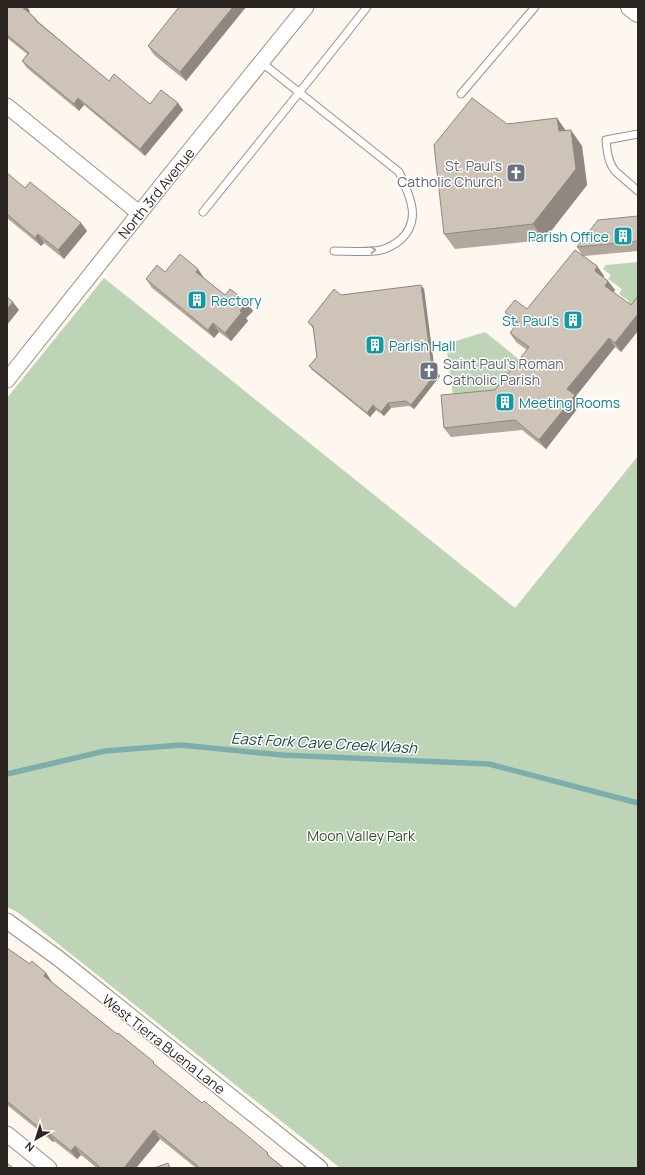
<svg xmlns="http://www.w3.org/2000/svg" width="645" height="1175" viewBox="0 0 645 1175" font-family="Manrope,sans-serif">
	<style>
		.green { fill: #bed4b6 }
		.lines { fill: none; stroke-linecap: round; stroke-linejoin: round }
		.stream { stroke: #7dadad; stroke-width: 5.5 }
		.service-casing { stroke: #9a8f84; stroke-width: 9 }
		.minor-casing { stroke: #9a8f84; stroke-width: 17 }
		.tertiary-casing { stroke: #9a8f84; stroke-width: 20 }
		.service { stroke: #fff; stroke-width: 7 }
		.minor { stroke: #fff; stroke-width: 15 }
		.tertiary { stroke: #fff; stroke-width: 18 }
		.wall { fill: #b1a89d }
		.shaded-wall { fill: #908880 }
		.building { fill: #cec3b7; stroke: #908880 }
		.oneway { stroke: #a09d9c }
		.labels { text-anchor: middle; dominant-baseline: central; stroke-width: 3; stroke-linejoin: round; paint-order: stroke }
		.worship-label { font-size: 14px; fill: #5b616d; stroke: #fff; text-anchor: end }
		.street-label { font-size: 14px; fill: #2b2622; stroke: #fff }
		.culture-label { font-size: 14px; fill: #0d838f; stroke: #fff; text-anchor: start }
		.park-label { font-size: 14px; fill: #305124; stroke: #fff }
		.water-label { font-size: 15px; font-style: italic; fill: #1b4748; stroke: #fff }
	</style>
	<rect width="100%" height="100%" fill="#fef7ef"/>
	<g class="green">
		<polygon points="638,262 638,311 624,307 629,301 619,294 622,289 608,279 611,275 603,269 606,265"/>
		<polygon points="104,278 515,608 638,456 638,1168 340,1168 32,923 17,912 7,907 7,398"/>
		<polygon points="485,332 526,365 501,396 454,402 446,344"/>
	</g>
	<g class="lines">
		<polyline class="stream" points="7,774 105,751 181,745 282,755 489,764 638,803"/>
		<defs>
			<g id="service">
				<path d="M261,62L399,172C409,194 423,220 400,240C394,245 388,248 381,250C368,253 348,251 334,251"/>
				<polyline points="461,94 535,7"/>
				<path d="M638,134L606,140C607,151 608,162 615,171L638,191"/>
				<path d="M203,212C258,144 313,76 367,7"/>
			</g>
			<g id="minor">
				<polyline points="7,106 139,213"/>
				<polyline points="7,380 165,181 306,7"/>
				<polyline points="7,921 58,958 320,1168"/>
				<polyline points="7,1134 49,1168"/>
			</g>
			<polyline id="tertiary" points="630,7 638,13"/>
		</defs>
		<use href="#service" class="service-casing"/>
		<use href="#minor" class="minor-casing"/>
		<use href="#tertiary" class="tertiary-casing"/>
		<use href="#service" class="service"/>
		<use href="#minor" class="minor"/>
		<use href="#tertiary" class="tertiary"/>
	</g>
	<g class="wall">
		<polygon points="7,7 30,11 29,12 40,23 109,81 150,104 178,103 183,110 145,156 84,105 79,111 27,68 22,61 27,54 7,38"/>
		<polygon points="179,7 246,7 186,81 154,55 148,46"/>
		<polygon points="557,118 566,131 582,146 587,185 544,240 455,249 444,234 507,124"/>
		<polygon points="7,173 25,188 81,223 87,231 64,259 44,243 41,246 7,218"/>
		<polygon points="638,216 638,251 584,256 597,266 604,276 603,277 608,281 615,290 613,292 631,305 638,296 638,331 621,352 615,347 576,396 581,404 546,449 522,430 451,437 444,428 495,390 527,350 516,342 510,333 516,325 512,322 505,312 527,309 582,255 577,247"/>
		<polygon points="165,272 204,278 225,295 247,302 253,311 246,318 248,321 231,341 219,332 214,338 152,288 146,279"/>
		<polygon points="424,289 434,370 437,372 440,376 414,409 409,406 391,408 384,416 376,410 370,417 312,370 309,366 317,357 313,329 311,326 308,322 341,295"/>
		<polygon points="7,948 22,959 46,973 52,982 202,1103 268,1153 270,1157 284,1168 196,1168 160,1139 136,1168 97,1168 81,1155 77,1159 54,1141 53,1142 7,1105"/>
	</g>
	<g class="shaded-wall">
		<polygon points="22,7 27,7 30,11 27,14"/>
		<polygon points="233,7 246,7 186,81 180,72"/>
		<polygon points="78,98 84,105 79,111 74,104"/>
		<polygon points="178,103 183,110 145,156 140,149"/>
		<polygon points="557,118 568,134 559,131"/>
		<polygon points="571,130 582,146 587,185 544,240 533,224"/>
		<polygon points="81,223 87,231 64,259 58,250"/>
		<polygon points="38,234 44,243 41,246 35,238"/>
		<polygon points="597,266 604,276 602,280 595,271"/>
		<polygon points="198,269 204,278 202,280 196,272"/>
		<polygon points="608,281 615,290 612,295 605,286"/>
		<polygon points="421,285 424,289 435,372 432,368"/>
		<polygon points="13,302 19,310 7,325 7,309"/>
		<polygon points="247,302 253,311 246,318 248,321 231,341 225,333 240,311"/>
		<polygon points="637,315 638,316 638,331 621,352 615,343"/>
		<polygon points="213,323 219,332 214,338 208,330"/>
		<polygon points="609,338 615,347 576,396 581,404 546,449 539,440 567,389"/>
		<polygon points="437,372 440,376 414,409 411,405"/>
		<polygon points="388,403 391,408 384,416 381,412"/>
		<polygon points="373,405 376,410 370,417 367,413"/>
		<polygon points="46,973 52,982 50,984 44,976"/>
		<polygon points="154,1130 160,1139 136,1168 124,1168"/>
		<polygon points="48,1132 54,1141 53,1142 47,1134"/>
		<polygon points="75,1146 81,1155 77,1159 71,1151"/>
	</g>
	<g class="building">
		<polygon points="7,7 22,7 36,19 35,20 109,81 114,74 150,104 161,90 178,103 140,149 78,98 74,104 22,61 29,53 7,35"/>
		<polygon points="179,7 233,7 180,72 148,46"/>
		<polygon points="472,98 507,124 557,118 559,131 571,130 576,169 533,224 444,234 434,145"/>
		<polygon points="7,173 25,188 30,182 81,223 58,250 38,234 35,238 7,214"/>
		<polygon points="638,216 638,241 577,247 598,220"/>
		<polygon points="575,250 597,266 595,271 608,281 605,286 631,305 638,296 638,315 637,315 615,343 609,338 567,389 575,395 539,440 515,420 444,428 441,395 495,390 529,347 510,333 518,322 505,312 515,300 527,309"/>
		<polygon points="180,254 198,269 196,272 225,295 230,289 247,302 240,311 242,312 225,333 213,323 208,330 146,279 157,265 165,272"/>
		<polygon points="421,285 432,368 437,372 411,405 406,401 388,403 381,412 373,405 367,413 309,366 317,357 313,326 308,322 334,289 341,295"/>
		<polygon points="7,297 13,302 7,309"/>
		<polygon points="7,948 30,964 32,961 46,973 44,976 117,1034 118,1033 154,1062 153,1063 202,1103 204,1101 231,1123 231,1122 268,1153 267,1154 270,1157 284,1168 200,1168 154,1130 124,1168 97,1168 99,1166 75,1146 71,1151 48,1132 47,1134 7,1101"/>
		<polygon points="7,1163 13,1168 7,1168"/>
		<polygon points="168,1163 170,1168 154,1168"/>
	</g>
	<defs><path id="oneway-chevron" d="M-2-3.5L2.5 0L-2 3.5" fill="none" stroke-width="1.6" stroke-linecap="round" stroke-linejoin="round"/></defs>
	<use class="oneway" href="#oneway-chevron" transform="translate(373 250) rotate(-3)"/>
	<defs>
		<symbol id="church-square" viewBox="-11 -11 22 22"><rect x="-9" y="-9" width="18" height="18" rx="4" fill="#6b7280" stroke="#fff"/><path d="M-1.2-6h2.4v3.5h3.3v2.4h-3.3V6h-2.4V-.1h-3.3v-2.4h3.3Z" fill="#fff"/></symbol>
		<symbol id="building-square" viewBox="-11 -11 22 22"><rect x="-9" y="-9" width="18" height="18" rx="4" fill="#0f9aa8" stroke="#fff"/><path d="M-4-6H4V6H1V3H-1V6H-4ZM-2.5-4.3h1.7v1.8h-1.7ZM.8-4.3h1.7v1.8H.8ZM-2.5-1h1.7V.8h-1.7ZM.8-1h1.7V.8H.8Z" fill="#fff"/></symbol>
	</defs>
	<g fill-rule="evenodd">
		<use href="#church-square" x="505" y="162" width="22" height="22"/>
		<use href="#building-square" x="612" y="225" width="22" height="22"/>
		<use href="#building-square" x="186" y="289" width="22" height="22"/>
		<use href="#building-square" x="562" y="309" width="22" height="22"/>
		<use href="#building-square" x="364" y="334" width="22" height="22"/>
		<use href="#church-square" x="418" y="360" width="22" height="22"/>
		<use href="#building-square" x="494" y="391" width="22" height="22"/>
	</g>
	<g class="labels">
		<g class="worship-label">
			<text x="502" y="165">St. Paul's<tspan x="502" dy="16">Catholic Church</tspan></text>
			<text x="443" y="363" text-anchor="start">Saint Paul's Roman<tspan x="443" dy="16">Catholic Parish</tspan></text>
		</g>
		<g class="street-label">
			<text transform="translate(156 193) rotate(-51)">North 3rd Avenue</text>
			<text transform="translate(164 1044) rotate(38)">West Tierra Buena Lane</text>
		</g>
		<g class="culture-label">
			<text x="609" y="236" text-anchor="end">Parish Office</text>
			<text x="211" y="300">Rectory</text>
			<text x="559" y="320" text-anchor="end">St. Paul's</text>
			<text x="389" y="345">Parish Hall</text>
			<text x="519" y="402">Meeting Rooms</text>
		</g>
		<g class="park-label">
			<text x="361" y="835">Moon Valley Park</text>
		</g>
		<g class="water-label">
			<text transform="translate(324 743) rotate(3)">East Fork Cave Creek Wash</text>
		</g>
	</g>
	<rect width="645" height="1175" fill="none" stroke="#2b2622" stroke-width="16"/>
	<g transform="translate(36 1139) rotate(219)" stroke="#ffffff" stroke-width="3" paint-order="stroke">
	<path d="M0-3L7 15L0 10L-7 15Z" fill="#2b2622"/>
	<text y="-6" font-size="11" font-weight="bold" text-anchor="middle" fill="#2b2622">N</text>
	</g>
</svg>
